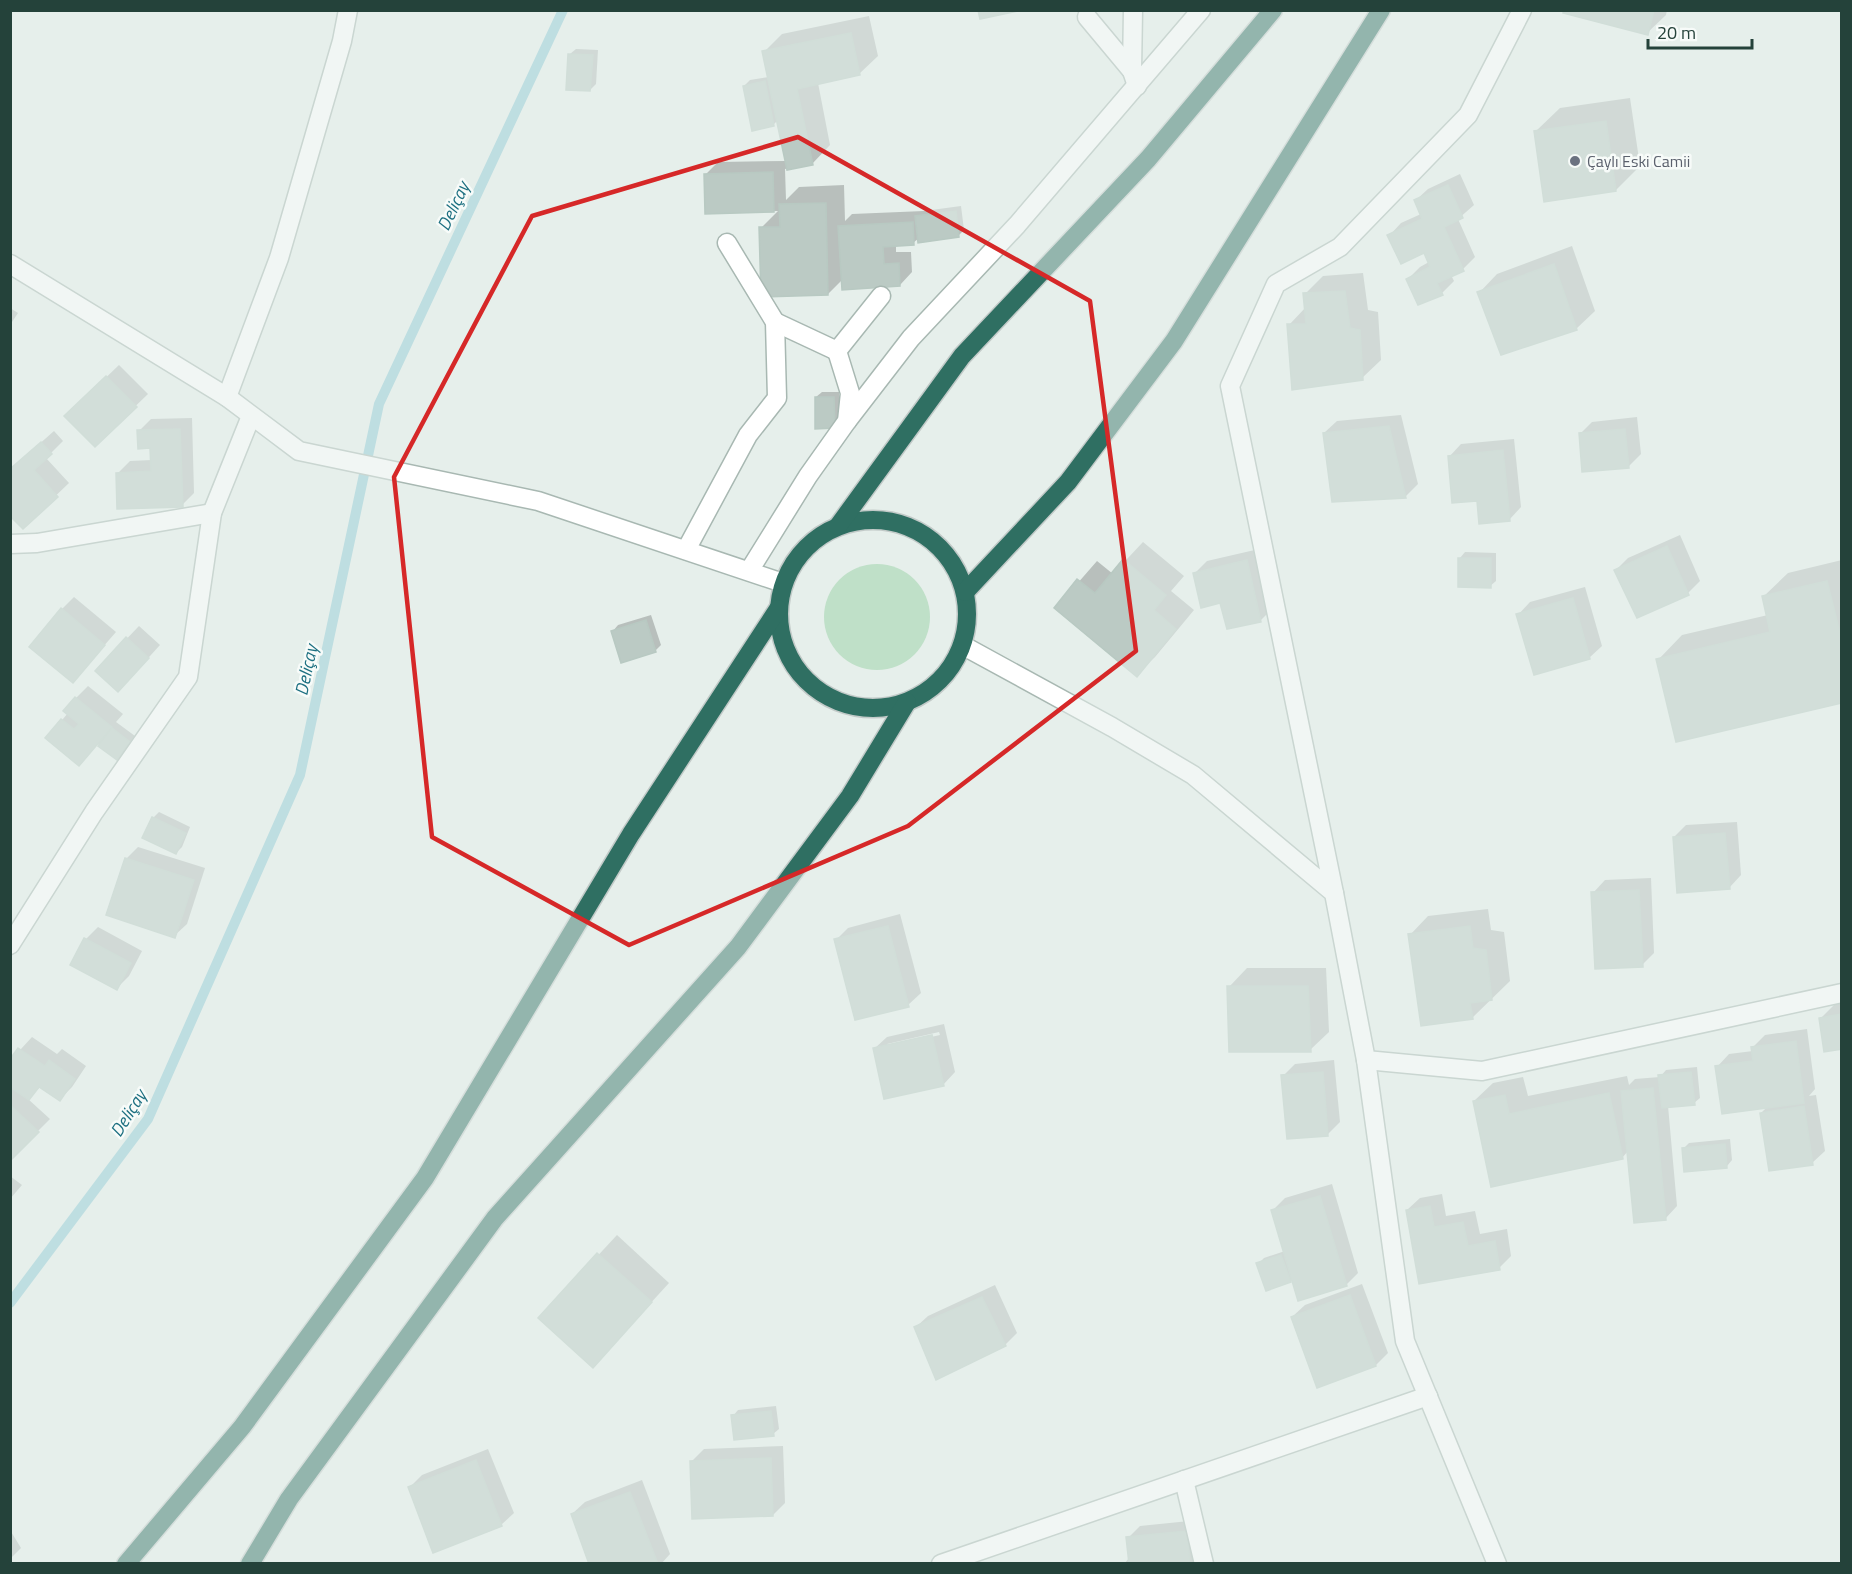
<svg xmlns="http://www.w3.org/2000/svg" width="1852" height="1574" viewBox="0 0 1852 1574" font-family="'Titillium Web',sans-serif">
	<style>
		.green { fill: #bfe0c8 }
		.shadow { fill: #0003; fill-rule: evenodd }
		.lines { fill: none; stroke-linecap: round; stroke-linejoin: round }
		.stream { stroke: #8ec9d4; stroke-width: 10 }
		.building { fill: #bbcac4; stroke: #b8c9c2; stroke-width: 1.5 }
		.minor-casing { stroke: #a8b8b2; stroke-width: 21 }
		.highway-casing { stroke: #c2cac8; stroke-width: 21 }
		.minor { stroke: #fff; stroke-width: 18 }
		.highway { stroke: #2f6f62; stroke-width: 18 }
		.marked { fill: none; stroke: #d62828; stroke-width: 4.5; stroke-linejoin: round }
		.worship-dot { fill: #6b7280; stroke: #f7fbf9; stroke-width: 2 }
		.labels { text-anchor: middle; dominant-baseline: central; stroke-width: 5; stroke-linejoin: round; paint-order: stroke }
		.worship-label { font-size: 16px; fill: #5b616d; stroke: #f7fbf9; text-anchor: start }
		.water-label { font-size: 18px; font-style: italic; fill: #1c6f80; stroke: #f7fbf9 }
	</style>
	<rect width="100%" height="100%" fill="#e6efeb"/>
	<circle class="green" cx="877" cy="617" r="53"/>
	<g class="shadow">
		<polygon points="1565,10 1667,10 1666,15 1647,33"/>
		<polygon points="869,16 878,56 859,74 818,83 830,145 812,164 785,169 786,200 799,187 844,185 845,221 852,214 924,211 961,206 964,230 958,236 919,238 913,243 896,244 896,252 911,252 912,272 900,285 843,279 828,294 761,228 778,211 706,212 706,174 718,162 786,161 778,120 773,125 744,86 750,80 769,77 764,52 782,34"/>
		<polygon points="576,49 598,50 596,84 590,90 570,54"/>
		<polygon points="1630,98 1640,166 1616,190 1535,132 1560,108"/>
		<polygon points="1460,174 1474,205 1458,219 1475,257 1463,269 1451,275 1454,281 1442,293 1408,279 1420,267 1429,262 1424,251 1389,236 1401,223 1421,214 1415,201 1428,189"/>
		<polygon points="1572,246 1595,311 1576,329 1479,293 1497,274"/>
		<polygon points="1363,273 1368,310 1378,312 1381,360 1362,378 1289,325 1306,307 1305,294 1323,276"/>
		<polygon points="10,308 18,313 10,325"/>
		<polygon points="119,365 148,394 95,445 66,416"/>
		<polygon points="822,392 839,392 840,421 834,427 816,397"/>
		<polygon points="1401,415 1418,484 1406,496 1324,433 1337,421"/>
		<polygon points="1637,417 1641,454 1628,467 1580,434 1592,422"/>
		<polygon points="192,418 194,493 182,505 118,473 130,461 152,460 151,446 139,431 151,419"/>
		<polygon points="54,431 63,441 46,458 69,483 23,527 10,514 10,470"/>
		<polygon points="1514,439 1521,507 1509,520 1478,499 1449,457 1461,444"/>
		<polygon points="1680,535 1700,581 1688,593 1638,616 1616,570 1628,558"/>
		<polygon points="1143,542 1184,576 1171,591 1194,610 1155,657 1136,675 1056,608 1097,561 1113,574"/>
		<polygon points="1259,549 1273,608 1261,620 1222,601 1195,573 1207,561"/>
		<polygon points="1465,552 1496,553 1496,581 1490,586 1460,558"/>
		<polygon points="1842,560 1842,701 1658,660 1682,635 1768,615 1763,597 1788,573"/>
		<polygon points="1585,587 1602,646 1589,658 1518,615 1530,602"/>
		<polygon points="74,597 116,632 73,681 62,609"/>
		<polygon points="651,615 661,645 655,651 613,631 618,625"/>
		<polygon points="139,626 160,645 130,678 97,670"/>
		<polygon points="88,686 123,714 116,722 135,736 117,758 98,744 79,764 47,738 68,713 76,698"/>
		<polygon points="159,812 190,827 182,847 176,853 153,818"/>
		<polygon points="1737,822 1741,875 1729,888 1674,837 1686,825"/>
		<polygon points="138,847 205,868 187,924 174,936 126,859"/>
		<polygon points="1651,878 1654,953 1642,965 1593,893 1605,880"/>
		<polygon points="1488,909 1491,930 1504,932 1510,981 1472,1018 1410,935 1428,916"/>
		<polygon points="900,914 921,993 908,1005 836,940 848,928"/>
		<polygon points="98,927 142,951 129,976 117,988 86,939"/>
		<polygon points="1247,968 1326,968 1329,1032 1310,1050 1229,987"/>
		<polygon points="1839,1000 1842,1000 1842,1048 1820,1019"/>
		<path d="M944,1024L955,1072L943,1085L874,1049L887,1037ZM939,1032L940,1035L887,1047V1044Z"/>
		<polygon points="1807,1029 1815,1089 1809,1096 1816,1095 1825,1151 1812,1163 1761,1113 1768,1106 1717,1067 1729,1054 1753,1051 1753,1047 1765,1035"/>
		<polygon points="32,1037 57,1054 62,1049 86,1066 72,1087 60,1099 41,1086 28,1099 50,1119 10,1159 10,1061"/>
		<polygon points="1334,1060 1340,1122 1328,1134 1283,1076 1295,1064"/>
		<polygon points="1697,1067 1700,1098 1694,1103 1668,1106 1677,1206 1665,1219 1628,1151 1622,1158 1474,1101 1493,1083 1523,1077 1528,1096 1627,1076 1629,1085 1635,1079 1660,1077 1666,1070"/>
		<polygon points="1730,1139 1732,1160 1727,1166 1683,1149 1689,1143"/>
		<polygon points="10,1176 22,1185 10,1199"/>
		<polygon points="1332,1184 1358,1273 1346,1285 1293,1278 1290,1281 1258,1264 1264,1258 1285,1251 1273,1210 1285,1198"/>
		<polygon points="1442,1194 1446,1216 1475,1211 1480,1234 1507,1229 1511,1256 1499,1268 1407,1210 1420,1198"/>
		<polygon points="617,1235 669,1283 593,1366 540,1318"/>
		<polygon points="1362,1284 1388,1353 1376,1365 1318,1386 1292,1317 1305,1305"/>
		<polygon points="995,1285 1017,1333 1005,1345 915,1328 928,1316"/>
		<polygon points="776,1406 779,1429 773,1434 733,1416 738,1410"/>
		<polygon points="783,1446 785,1503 773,1515 692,1461 704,1449"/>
		<polygon points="488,1449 514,1513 501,1525 410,1487 422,1475"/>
		<polygon points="642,1480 670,1554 661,1564 591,1564 572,1514 585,1502"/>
		<polygon points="1199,1520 1203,1564 1124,1564 1130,1557 1128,1538 1140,1526"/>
		<polygon points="10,1530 21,1548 10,1559"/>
	</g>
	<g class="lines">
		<polyline class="stream" points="10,1303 148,1119 300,775 379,404 563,10"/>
	</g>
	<g class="building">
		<polygon points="978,10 1023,10 980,19"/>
		<polygon points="1564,10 1654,10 1648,35 1563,13"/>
		<polygon points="851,33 860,75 797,89 813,165 787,170 762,51"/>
		<polygon points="568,54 593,55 590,91 566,90"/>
		<polygon points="765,81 774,126 752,131 743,86"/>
		<polygon points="1606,121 1616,191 1544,202 1534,131"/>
		<polygon points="773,172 774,212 705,214 704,174"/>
		<polygon points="1448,185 1463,218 1444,227 1464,271 1437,283 1443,295 1418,305 1406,279 1430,267 1424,253 1401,264 1387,235 1422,219 1414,200"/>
		<polygon points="826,203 828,295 761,297 759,227 780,227 779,204"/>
		<polygon points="956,211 959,237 918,243 915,216"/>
		<polygon points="913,222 914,245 883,247 884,264 899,263 900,286 842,290 838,226"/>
		<polygon points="1554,264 1577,330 1501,355 1477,292"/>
		<polygon points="1345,291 1350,328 1360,330 1363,380 1292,390 1287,324 1306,324 1303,293"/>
		<polygon points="106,376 137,407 95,447 64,416"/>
		<polygon points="815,397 834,397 835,428 815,429"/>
		<polygon points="1389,426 1406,498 1332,502 1323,433"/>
		<polygon points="180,429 183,507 117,509 116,473 151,471 150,448 138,449 137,430"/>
		<polygon points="1625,429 1629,468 1582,472 1579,433"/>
		<polygon points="41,442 52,454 34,470 58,497 23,529 10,516 10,478 12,476 10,469"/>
		<polygon points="1503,450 1510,521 1479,524 1477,501 1452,503 1448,456"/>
		<polygon points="1667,546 1689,595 1637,618 1614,570"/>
		<polygon points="1458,558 1491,558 1491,588 1458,587"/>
		<polygon points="1123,559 1166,595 1154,610 1176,629 1137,677 1054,608 1077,579 1095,593"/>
		<polygon points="1247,560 1261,622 1227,629 1220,603 1201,608 1193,573"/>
		<polygon points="1827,581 1842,641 1842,703 1676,742 1656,659 1770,632 1762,596"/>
		<polygon points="1573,598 1590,659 1534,675 1516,614"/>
		<polygon points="61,608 105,645 73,683 29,647"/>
		<polygon points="646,620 656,652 621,663 611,631"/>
		<polygon points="126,637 149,658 118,692 95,671"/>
		<polygon points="75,697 112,727 79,766 45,738 61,719 74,729 79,724 63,711"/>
		<polygon points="112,728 130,742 117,760 98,746"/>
		<polygon points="152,817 186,833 176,854 142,838"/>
		<polygon points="1725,833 1730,889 1677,893 1673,837"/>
		<polygon points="125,858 194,880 175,938 106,915"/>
		<polygon points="1639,890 1643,967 1595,969 1591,892"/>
		<polygon points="888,926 909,1007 855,1020 834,939"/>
		<polygon points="1470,926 1473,948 1486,950 1492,1000 1470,1003 1473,1019 1421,1026 1408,934"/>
		<polygon points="84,938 131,963 117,990 70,965"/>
		<polygon points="1227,986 1308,986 1311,1052 1229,1052"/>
		<polygon points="1842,1014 1842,1049 1824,1052 1819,1018"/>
		<polygon points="932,1035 944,1086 884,1099 873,1048"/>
		<polygon points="1796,1041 1804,1103 1722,1114 1715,1066 1753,1061 1751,1047"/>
		<polygon points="18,1048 45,1066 49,1060 75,1079 60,1101 39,1087 29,1100 10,1087 10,1059"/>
		<polygon points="1323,1072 1328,1136 1287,1139 1281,1075"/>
		<polygon points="1691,1072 1695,1105 1662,1108 1658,1075"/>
		<polygon points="1653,1088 1666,1220 1634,1223 1621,1091"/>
		<polygon points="1609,1093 1623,1159 1491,1187 1473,1101 1505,1095 1509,1114"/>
		<polygon points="10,1105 39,1132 10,1161"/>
		<polygon points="1804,1106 1813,1165 1769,1171 1760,1113"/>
		<polygon points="1725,1144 1727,1168 1684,1172 1682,1148"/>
		<polygon points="1320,1196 1347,1286 1298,1301 1271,1210"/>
		<polygon points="1430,1206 1434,1227 1463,1222 1468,1246 1495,1241 1500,1270 1419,1284 1406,1210"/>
		<polygon points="597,1253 652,1302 593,1368 538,1318"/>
		<polygon points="1281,1255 1291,1282 1266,1291 1256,1263"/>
		<polygon points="1350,1295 1376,1366 1317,1388 1291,1317"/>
		<polygon points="982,1297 1006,1346 936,1380 914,1327"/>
		<polygon points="771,1411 774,1436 734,1440 731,1415"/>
		<polygon points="771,1458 773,1516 692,1519 690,1461"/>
		<polygon points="476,1460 502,1526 433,1553 408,1487"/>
		<polygon points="630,1492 658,1564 589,1564 571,1514"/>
		<polygon points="1187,1531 1190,1564 1129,1564 1126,1537"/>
	</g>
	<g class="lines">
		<defs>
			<g id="minor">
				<polyline points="1133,10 1132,71 1137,86"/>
				<polyline points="1087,17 1132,71"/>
				<polyline points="10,264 227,397 299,451 538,501 783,583"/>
				<polyline points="775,322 837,351 881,296"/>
				<polyline points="227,397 279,258 342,41 348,10"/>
				<polyline points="847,421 911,338 1017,225 1201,10"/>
				<polyline points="10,544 37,543 212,513"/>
				<polyline points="686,550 748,435 777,398 775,322 727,243"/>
				<polyline points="749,571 808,476 847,421 850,393 837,351"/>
				<polyline points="962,645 1112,727 1193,775 1334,893 1366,1060 1482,1071 1842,993"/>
				<polyline points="1334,893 1230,386 1276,284 1340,247 1468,115 1522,10"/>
				<polyline points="10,945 94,812 188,677 212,513 251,416"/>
				<polyline points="1366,1060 1405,1341 1497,1564"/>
				<polyline points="1184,1480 1204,1564"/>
				<polyline points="941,1564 1428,1396"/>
			</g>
			<g id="highway">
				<circle cx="873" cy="614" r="94"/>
				<polyline points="838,526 962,356 1148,159 1273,10"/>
				<polyline points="965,592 1068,482 1174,341 1381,10"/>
				<polyline points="126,1564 242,1427 425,1178 631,834 778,609"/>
				<polyline points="250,1564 289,1499 495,1218 738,947 850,796 907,702"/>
			</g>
		</defs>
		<use href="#minor" class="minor-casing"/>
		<use href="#highway" class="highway-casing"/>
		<use href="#minor" class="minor"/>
		<use href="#highway" class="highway"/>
	</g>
	<path d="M0 0H1852V1574H0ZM798,137L1090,301L1136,651L908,826L629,945L432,837L394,477L532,216Z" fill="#e6efeb" fill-opacity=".55" fill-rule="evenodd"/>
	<path class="marked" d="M798,137L1090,301L1136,651L908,826L629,945L432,837L394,477L532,216Z"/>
	<circle class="worship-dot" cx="1575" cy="161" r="6"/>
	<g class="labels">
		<g class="worship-label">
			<text x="1587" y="161">Çaylı Eski Camii</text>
		</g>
		<g class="water-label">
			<text transform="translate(453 206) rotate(-65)">Deliçay</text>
			<text transform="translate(306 670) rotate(-78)">Deliçay</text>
			<text transform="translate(128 1113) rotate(-58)">Deliçay</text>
		</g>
	</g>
	<rect width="1852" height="1574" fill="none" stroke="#24423a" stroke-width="24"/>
	<path d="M1648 39v9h104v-9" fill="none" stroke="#24423a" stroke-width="3"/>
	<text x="1657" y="39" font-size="18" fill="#24423a" stroke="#f7fbf9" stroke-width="4.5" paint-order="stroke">20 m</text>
</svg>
